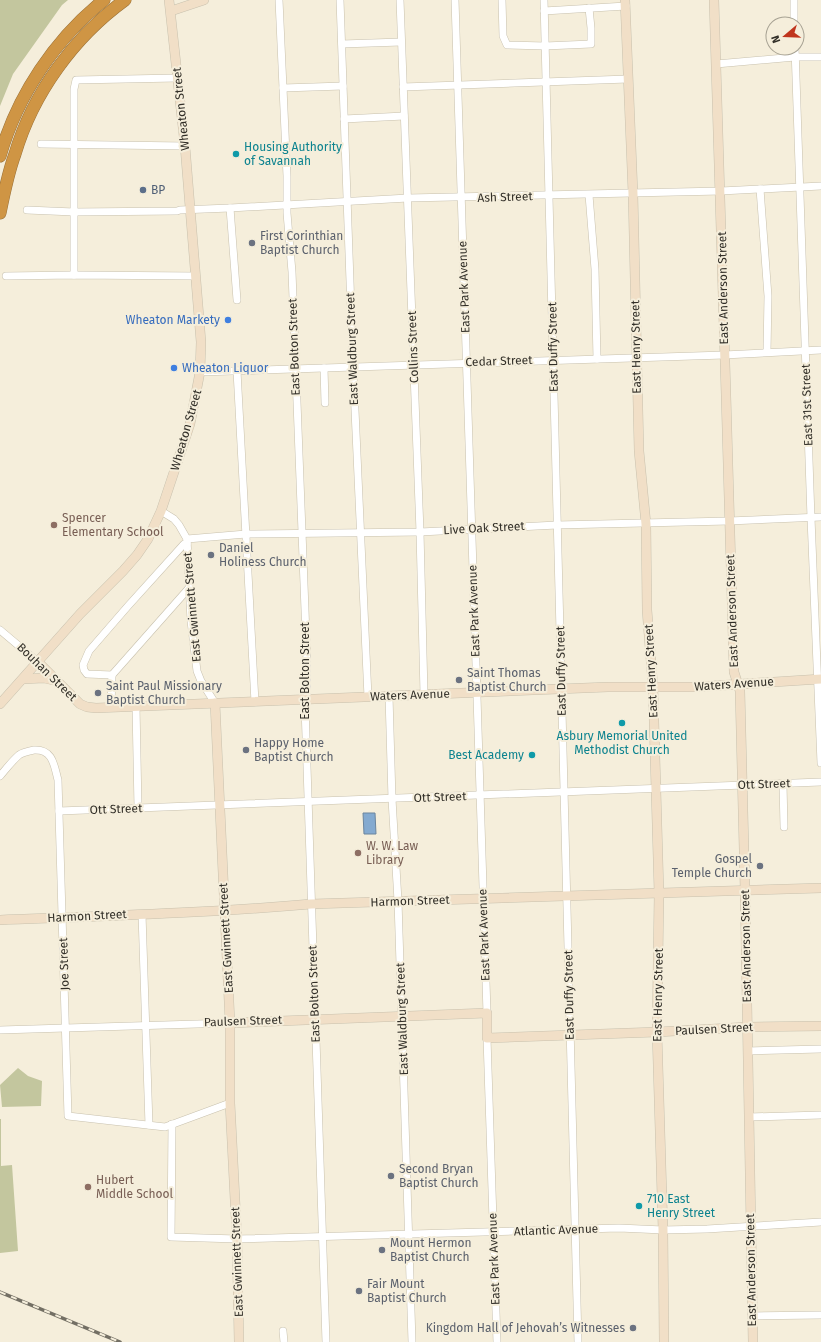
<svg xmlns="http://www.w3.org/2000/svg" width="821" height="1342" viewBox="0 0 821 1342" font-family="'Fira Sans',sans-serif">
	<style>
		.green { fill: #c3c69e }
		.water { fill: #84aad0; stroke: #6b859e }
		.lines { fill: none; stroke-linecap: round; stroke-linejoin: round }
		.street-casing { stroke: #c8c1ae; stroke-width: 8 }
		.secondary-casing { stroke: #c8c1ae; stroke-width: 10 }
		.highway-casing { stroke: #98713a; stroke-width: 13 }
		.street { stroke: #fff; stroke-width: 7 }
		.secondary { stroke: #f1dfc7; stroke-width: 9 }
		.highway { stroke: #cf9544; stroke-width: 12 }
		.rail-casing { stroke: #736f64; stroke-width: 3.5 }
		.rail { stroke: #f5eedb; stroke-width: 2; stroke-dasharray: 6; stroke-linecap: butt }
		.culture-dot { fill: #0f9aa8; stroke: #f5eedb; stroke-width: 1.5 }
		.service-dot { fill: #5c6f8a; stroke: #f5eedb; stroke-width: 1.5 }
		.worship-dot { fill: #6b7280; stroke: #f5eedb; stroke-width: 1.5 }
		.shop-dot { fill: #3f7fe0; stroke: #f5eedb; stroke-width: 1.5 }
		.education-dot { fill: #8d6e63; stroke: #f5eedb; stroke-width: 1.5 }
		.labels { text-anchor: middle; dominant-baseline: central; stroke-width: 4; stroke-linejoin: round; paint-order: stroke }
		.street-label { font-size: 12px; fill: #322f28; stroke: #f5eedb }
		.culture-label { font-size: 12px; fill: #0d838f; stroke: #f5eedb; text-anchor: start }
		.service-label { font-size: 12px; fill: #4e5e75; stroke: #f5eedb; text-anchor: start }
		.worship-label { font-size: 12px; fill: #5b616d; stroke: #f5eedb; text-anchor: start }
		.shop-label { font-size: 12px; fill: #366cbe; stroke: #f5eedb; text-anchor: end }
		.education-label { font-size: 12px; fill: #785e54; stroke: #f5eedb; text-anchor: start }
	</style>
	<rect width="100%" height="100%" fill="#f5eedb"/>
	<g class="green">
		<polygon points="0,0 68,0 62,5 13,74 0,106"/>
		<polygon points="18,1068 28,1076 42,1081 41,1106 2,1107 0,1085"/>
		<polygon points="0,1119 1,1119 1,1166 12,1165 18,1251 0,1253"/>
	</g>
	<polygon class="water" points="363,813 375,813 376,834 364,834"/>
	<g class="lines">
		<defs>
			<g id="street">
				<polyline points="279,0 287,176 287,213 292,272 307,662 307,700 305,706 326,1342"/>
				<polyline points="340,0 353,366 368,697"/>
				<polyline points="400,0 420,532 424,694"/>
				<polyline points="455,0 487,1013"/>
				<polyline points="502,0 503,36 507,45 545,46 591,44 591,28 589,8"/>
				<polyline points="544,0 578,1342"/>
				<polyline points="794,0 794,24"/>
				<polyline points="544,11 626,6"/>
				<polyline points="342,44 401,42"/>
				<polyline points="795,48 811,518 821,763"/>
				<polyline points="716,64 795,57 821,57"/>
				<polyline points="403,87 628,79"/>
				<polyline points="283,88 343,86"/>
				<polyline points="344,119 404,116"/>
				<polyline points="41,144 185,146"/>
				<polyline points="760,189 768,296 767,352"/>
				<polyline points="589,195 595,269 597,359"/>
				<polyline points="230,208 237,300"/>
				<polyline points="27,210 74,212 177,211 180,210 230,208 408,198 721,191 821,186"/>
				<polyline points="74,275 74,89 76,80 177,78"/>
				<polyline points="6,276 74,275 196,276"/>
				<polyline points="324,368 325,403"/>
				<polyline points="237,371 255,702"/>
				<polyline points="200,372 724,355 821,350"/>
				<polyline points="161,511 174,519 179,525 187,539 191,621 197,671 201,681 215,703"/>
				<polyline points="187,539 246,534 420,532 557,525 729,521 821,517"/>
				<polyline points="0,630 38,662"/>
				<polyline points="112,675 87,674 84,670 83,665 89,651 128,606 184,544 187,543"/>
				<polyline points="389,696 392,799 398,901 412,1342"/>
				<polyline points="136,706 138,808"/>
				<polyline points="111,707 112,675 189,588"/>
				<path d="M0,776C6,769 12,761 19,755C23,752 29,751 34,750C53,749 54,765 58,780L68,1116L165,1127L230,1103"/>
				<polyline points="783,784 784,827"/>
				<polyline points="59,811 821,782"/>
				<polyline points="142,914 149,1125"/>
				<polyline points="0,1030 230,1023"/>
				<polyline points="487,1038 497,1342"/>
				<polyline points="748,1051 821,1049"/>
				<polyline points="749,1117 821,1115"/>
				<polyline points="172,1124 171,1237 237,1239 619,1228 663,1230 707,1229 821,1222"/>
				<polyline points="752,1316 821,1315"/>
				<polyline points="283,1331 284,1342"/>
			</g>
			<g id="secondary">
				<polyline points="625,0 633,194 639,451 646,524 647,610 653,687 659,893 657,1032 663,1230 664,1342"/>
				<path d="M714,0C722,224 727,448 734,672L740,691L745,890L753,1342"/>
				<polyline points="171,11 204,0"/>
				<polyline points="38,662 80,704 87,707 96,708 608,687 695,687 821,679"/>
				<polyline points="23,679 44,678 57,681"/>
				<polyline points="215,703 230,1023 230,1103 237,1239 239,1342"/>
				<polyline points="0,704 80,614 123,571 137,555 148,539 161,511 190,424 200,372 201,342 185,146 169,0"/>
				<path d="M0,920C104,916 208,913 311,904L821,888"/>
				<polyline points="230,1023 487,1013 487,1038 657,1032 748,1027 821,1026"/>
			</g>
			<g id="highway">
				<path d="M0,156C17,96 55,39 104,0"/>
				<path d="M0,213C4,193 8,173 15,154C33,93 74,37 125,0"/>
			</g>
		</defs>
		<use href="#street" class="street-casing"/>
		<use href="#secondary" class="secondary-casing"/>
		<use href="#highway" class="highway-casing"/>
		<use href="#street" class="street"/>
		<use href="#secondary" class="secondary"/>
		<use href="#highway" class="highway"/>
		<defs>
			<polyline id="rail" points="0,1292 120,1342"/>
		</defs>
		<use href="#rail" class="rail-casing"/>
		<use href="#rail" class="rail"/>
	</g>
	<g class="culture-dot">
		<circle cx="236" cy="154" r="4"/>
		<circle cx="622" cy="723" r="4"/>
		<circle cx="532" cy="755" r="4"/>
		<circle cx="639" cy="1206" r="4"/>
	</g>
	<circle class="service-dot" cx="143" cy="190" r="4"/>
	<g class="worship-dot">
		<circle cx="252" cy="243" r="4"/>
		<circle cx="211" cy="555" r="4"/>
		<circle cx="459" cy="680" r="4"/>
		<circle cx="98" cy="693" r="4"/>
		<circle cx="246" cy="750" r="4"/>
		<circle cx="760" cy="866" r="4"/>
		<circle cx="391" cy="1176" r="4"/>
		<circle cx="382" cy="1250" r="4"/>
		<circle cx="359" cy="1291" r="4"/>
		<circle cx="633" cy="1328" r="4"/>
	</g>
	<g class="shop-dot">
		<circle cx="228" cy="320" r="4"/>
		<circle cx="174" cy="368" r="4"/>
	</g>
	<g class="education-dot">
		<circle cx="54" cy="525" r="4"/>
		<circle cx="358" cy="853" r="4"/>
		<circle cx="88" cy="1187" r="4"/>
	</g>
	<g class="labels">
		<g class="street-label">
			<text transform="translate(181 109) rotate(-96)">Wheaton Street</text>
			<text transform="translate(505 197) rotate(-2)">Ash Street</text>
			<text transform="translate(464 287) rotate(-92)">East Park Avenue</text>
			<text transform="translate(723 288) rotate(-91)">East Anderson Street</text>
			<text transform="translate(294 347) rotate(-92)">East Bolton Street</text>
			<text transform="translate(413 347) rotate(-92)">Collins Street</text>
			<text transform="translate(553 347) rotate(-91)">East Duffy Street</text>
			<text transform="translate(636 347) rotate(-91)">East Henry Street</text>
			<text transform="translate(352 349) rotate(-92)">East Waldburg Street</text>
			<text transform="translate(499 361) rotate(-2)">Cedar Street</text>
			<text transform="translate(807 405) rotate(-92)">East 31st Street</text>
			<text transform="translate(186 430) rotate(-74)">Wheaton Street</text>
			<text transform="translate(484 528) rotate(-3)">Live Oak Street</text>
			<text transform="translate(192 607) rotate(-95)">East Gwinnett Street</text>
			<text transform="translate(474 611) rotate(-92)">East Park Avenue</text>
			<text transform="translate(732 611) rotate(-92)">East Anderson Street</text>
			<text transform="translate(305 671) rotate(-90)">East Bolton Street</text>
			<text transform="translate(561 671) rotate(-91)">East Duffy Street</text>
			<text transform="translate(651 671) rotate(-93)">East Henry Street</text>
			<text transform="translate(47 672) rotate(44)">Bouhan Street</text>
			<text transform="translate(734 684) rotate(-4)">Waters Avenue</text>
			<text transform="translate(410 695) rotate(-2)">Waters Avenue</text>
			<text transform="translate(764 784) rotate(-2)">Ott Street</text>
			<text transform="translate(440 797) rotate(-2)">Ott Street</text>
			<text transform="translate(116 809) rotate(-2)">Ott Street</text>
			<text transform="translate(410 901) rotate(-2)">Harmon Street</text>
			<text transform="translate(87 916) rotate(-3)">Harmon Street</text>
			<text transform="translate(484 935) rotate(-92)">East Park Avenue</text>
			<text transform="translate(226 938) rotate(-93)">East Gwinnett Street</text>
			<text transform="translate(746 946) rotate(-91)">East Anderson Street</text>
			<text transform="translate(64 964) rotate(-92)">Joe Street</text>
			<text transform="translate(314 994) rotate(-92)">East Bolton Street</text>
			<text transform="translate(569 995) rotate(-91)">East Duffy Street</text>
			<text transform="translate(658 995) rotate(-89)">East Henry Street</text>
			<text transform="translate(402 1019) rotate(-92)">East Waldburg Street</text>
			<text transform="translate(243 1021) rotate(-2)">Paulsen Street</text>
			<text transform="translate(714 1029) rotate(-3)">Paulsen Street</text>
			<text transform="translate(556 1230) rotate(-2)">Atlantic Avenue</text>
			<text transform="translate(494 1259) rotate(-92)">East Park Avenue</text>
			<text transform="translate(237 1262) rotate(-92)">East Gwinnett Street</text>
			<text transform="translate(751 1270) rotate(-91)">East Anderson Street</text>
		</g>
		<g class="culture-label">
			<text x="244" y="147">Housing Authority<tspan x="244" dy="14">of Savannah</tspan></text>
			<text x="622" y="736" text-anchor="middle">Asbury Memorial United<tspan x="622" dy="14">Methodist Church</tspan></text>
			<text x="524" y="755" text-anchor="end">Best Academy</text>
			<text x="647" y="1199">710 East<tspan x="647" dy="14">Henry Street</tspan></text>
		</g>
		<g class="service-label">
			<text x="151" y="190">BP</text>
		</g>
		<g class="worship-label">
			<text x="260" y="236">First Corinthian<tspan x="260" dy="14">Baptist Church</tspan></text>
			<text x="219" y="548">Daniel<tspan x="219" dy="14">Holiness Church</tspan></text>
			<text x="467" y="673">Saint Thomas<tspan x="467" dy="14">Baptist Church</tspan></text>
			<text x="106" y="686">Saint Paul Missionary<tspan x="106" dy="14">Baptist Church</tspan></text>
			<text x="254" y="743">Happy Home<tspan x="254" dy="14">Baptist Church</tspan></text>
			<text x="752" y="859" text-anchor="end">Gospel<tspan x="752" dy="14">Temple Church</tspan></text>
			<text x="399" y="1169">Second Bryan<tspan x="399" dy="14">Baptist Church</tspan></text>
			<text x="390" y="1243">Mount Hermon<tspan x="390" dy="14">Baptist Church</tspan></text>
			<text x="367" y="1284">Fair Mount<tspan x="367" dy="14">Baptist Church</tspan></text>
			<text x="625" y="1328" text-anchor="end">Kingdom Hall of Jehovah’s Witnesses</text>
		</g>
		<g class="shop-label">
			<text x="220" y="320">Wheaton Markety</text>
			<text x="182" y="368" text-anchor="start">Wheaton Liquor</text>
		</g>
		<g class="education-label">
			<text x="62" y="518">Spencer<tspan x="62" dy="14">Elementary School</tspan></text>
			<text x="366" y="846">W. W. Law<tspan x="366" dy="14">Library</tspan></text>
			<text x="96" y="1180">Hubert<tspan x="96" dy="14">Middle School</tspan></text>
		</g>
	</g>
	<g transform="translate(785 36) rotate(251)"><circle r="19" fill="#f5eedb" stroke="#a7a293"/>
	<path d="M0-3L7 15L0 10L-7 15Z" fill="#c0351d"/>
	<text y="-6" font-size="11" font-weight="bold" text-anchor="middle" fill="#322f28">N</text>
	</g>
</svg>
